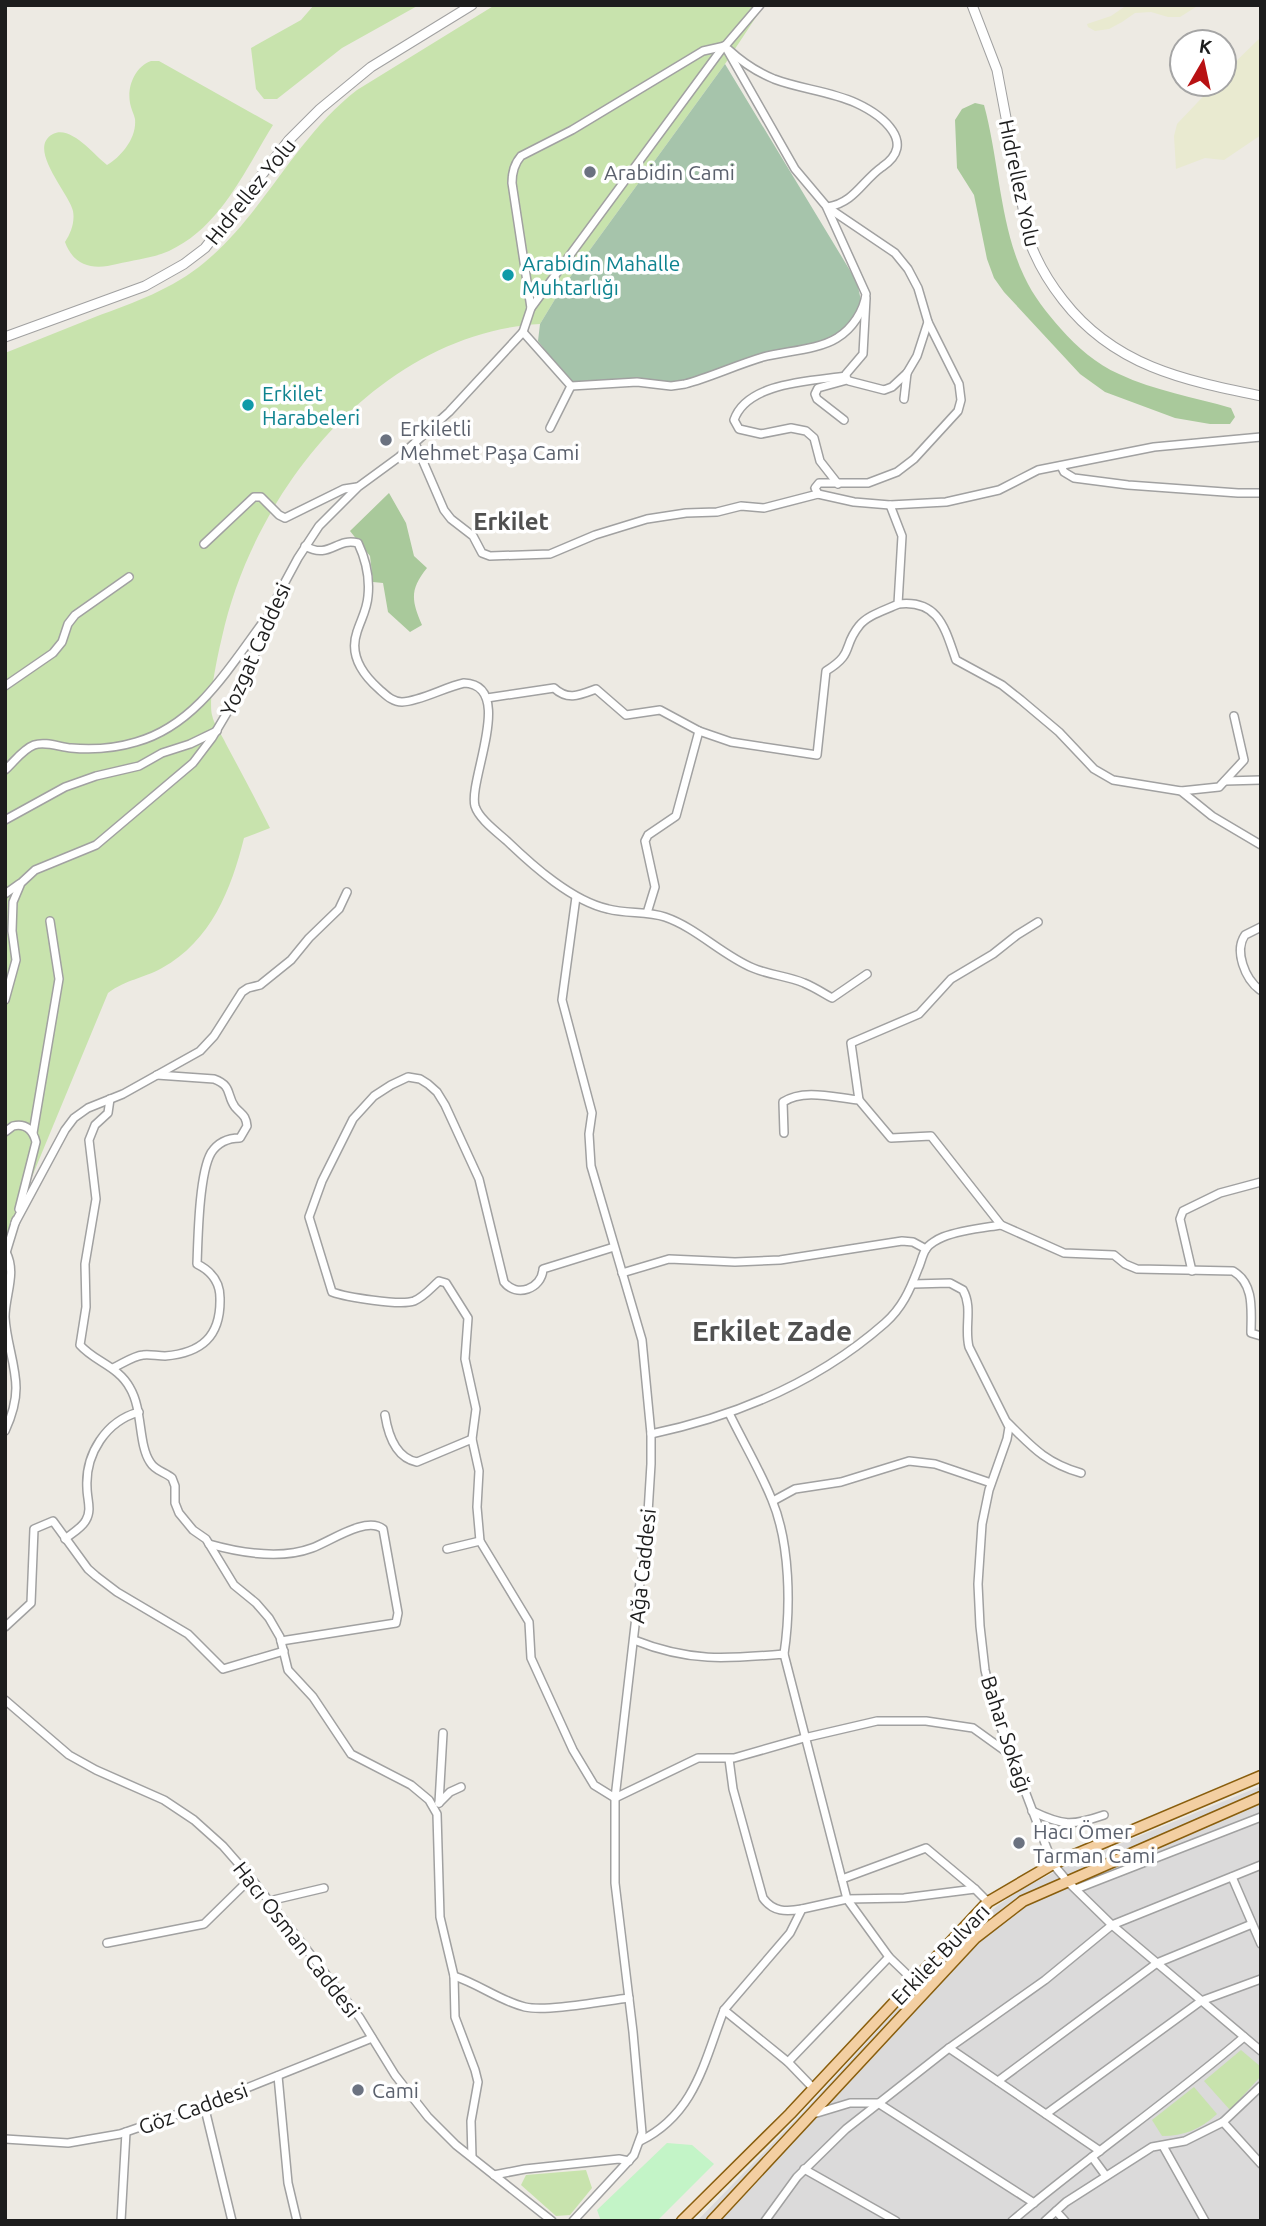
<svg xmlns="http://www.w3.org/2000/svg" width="1266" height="2226" viewBox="0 0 1266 2226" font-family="Ubuntu,sans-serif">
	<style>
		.residential { fill: #dbdada }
		.farmland { fill: #e9ead0 }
		.grass { fill: #c8e3ad }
		.forest { fill: #a9c99b }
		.cemetery { fill: #a6c4ab }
		.park { fill: #c3f4c7 }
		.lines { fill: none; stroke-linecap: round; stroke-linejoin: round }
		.minor-casing { stroke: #a1a1a1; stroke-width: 10 }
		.tertiary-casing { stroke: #a1a1a1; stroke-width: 11 }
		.primary-casing { stroke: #895e0d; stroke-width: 13 }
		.minor { stroke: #fff; stroke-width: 7 }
		.tertiary { stroke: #fff; stroke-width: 9 }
		.primary { stroke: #f3cfa2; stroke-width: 10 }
		.worship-dot { fill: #6b7280; stroke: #fff; stroke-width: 2.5 }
		.culture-dot { fill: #0f9aa8; stroke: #fff; stroke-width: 2.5 }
		.labels { text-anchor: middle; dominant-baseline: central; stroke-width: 7; stroke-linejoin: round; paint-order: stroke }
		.worship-label { font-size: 21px; fill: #5b616d; stroke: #fff; text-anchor: start }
		.street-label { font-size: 21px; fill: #1d1d1d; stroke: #fff }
		.culture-label { font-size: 21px; fill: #0d838f; stroke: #fff; text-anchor: start }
		.quarter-label { font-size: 24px; font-weight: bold; fill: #505050; stroke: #fff }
		.district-label { font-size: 28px; font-weight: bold; fill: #505050; stroke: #fff }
	</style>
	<rect width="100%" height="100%" fill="#edeae3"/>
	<polygon class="residential" points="1261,1786 1261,2221 697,2221 804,2111 966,1934 997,1906 1022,1889 1066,1866"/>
	<g class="farmland">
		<polygon points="1127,5 1199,5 1180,17 1168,17 1151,12 1135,13 1122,22 1109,29 1095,31 1088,27 1087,24 1111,16"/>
		<polygon points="1261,37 1261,135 1224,160 1205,158 1176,169 1174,136 1177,124 1215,84 1224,84 1224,73"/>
	</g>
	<g class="grass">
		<polygon points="314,5 419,5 342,48 277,99 264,99 256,89 251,48 301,20"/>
		<path d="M495,5H764L725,64L560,291L540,324C380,333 254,490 222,637C218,654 208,699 212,715C214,725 222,735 226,744C241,772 256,800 270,828L244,838C231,890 211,941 162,968C142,979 127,979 108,993L5,1242V353C35,341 65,329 95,317C133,303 173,289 205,262C264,213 295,138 357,90Z"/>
		<path d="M151,61H159L273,125C245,170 221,227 169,251C153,258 134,260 117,264C94,270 74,267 65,242C71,233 75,222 73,211C69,193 26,148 53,134C71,125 94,155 107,165C121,157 137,138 135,119C134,114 131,109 130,103C127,86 135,67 151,61Z"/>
		<polygon points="1241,2050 1261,2067 1261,2076 1230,2110 1204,2081"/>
		<path d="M1194,2087L1217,2114C1201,2129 1184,2136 1162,2136L1152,2120Z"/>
		<polygon points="586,2170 592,2188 570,2215 556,2216 521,2185 526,2175"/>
	</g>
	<g class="forest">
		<path d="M975,103L984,105C999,160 1000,226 1024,276C1033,296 1047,313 1061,329C1077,347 1096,364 1119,374C1155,391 1194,397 1231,408L1235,417L1230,424H1210L1175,418L1105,392L1080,374L1004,292L994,278L987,259L974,195L957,168L955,120L962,109Z"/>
		<path d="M389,493L406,523L414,556L427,568C410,589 411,600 422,625L410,632L388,612L383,583L373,582L370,556L350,531Z"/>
	</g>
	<polygon class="cemetery" points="725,64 857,282 863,310 844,337 767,357 693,383 579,385 570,382 538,341 540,324 560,291"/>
	<polygon class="park" points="667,2143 692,2145 714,2164 657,2221 601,2221 597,2210"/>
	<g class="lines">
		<defs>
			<g id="minor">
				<polyline points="725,46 795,169 827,207 895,253 908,269 918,288 928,322 917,356 907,373 892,387 884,390 849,381 846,378 846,374 863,354 866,298"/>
				<path d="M729,50C742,62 757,72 774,79C800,89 830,91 856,103C882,115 918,143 882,167C862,181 855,202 828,207"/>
				<polyline points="531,308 724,46"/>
				<path d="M523,332L571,386L637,382L671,386L685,384C711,377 736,365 763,357C785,351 818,350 837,338C852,329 864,311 866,294L827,208"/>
				<polyline points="904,399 907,373"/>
				<polyline points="844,420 817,399 815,394 818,388 847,380"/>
				<polyline points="550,428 571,386"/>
				<polyline points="415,443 444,510 451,519 473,536 482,553 490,556 550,554 595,535 647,519 686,513 717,512 741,506 764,508 818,494 854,502 890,505 946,502 999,490 1038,470 1154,447 1261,437"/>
				<polyline points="1061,466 1064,472 1074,478 1128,485 1238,493 1261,493"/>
				<path d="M838,484L820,461L814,438L806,431L791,428L761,434L739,429L734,420C747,382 812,381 846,376"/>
				<polyline points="818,494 815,488 819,483 868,483 897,472 914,459 958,411 961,400 959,384 928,322"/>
				<polyline points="204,544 254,497 261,497 279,515 285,518 344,489 357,487"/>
				<path d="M305,546C330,560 336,537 358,543C366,560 370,577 368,596C367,610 361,619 357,632C349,655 362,674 379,689C386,695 392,702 402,702C421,701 445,687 464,683C516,685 468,780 475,806C479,819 497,832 507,841C533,866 572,901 608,909C627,914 647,911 665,917C697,928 722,955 753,968C769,975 788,976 804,983C814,987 823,993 832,998L867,974"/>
				<path d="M898,604C939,599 945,629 956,660L1002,685L1021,700L1059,732L1094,769L1113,780L1181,791L1212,816L1261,845"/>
				<polyline points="5,686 53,653 62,642 68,624 75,615 129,577"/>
				<path d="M487,698L554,688C568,701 580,695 596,689L626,715L660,710L699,731"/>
				<path d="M5,770C14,762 23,749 34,745C45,741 60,747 71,748C92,750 116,748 136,742C197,725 230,666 266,618"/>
				<polyline points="1225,781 1261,780"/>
				<polyline points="1181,791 1219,787 1244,760 1234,716"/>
				<polyline points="5,820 65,787 96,776 139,766 162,753 190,744 217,731"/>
				<polyline points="5,894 19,884"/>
				<path d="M647,913L655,887L645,841L648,835L676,816L699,731L731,742L817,755L826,671C855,653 842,647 859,626C867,615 886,610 898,604L902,536L890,505"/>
				<path d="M1260,990C1245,979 1234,951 1245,935L1261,927"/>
				<path d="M5,1000L16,960L12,931L13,902L21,883L35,870L96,845L193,763L212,738L231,706L251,664L278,595L298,558L319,526L358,487L399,457L449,412L523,332L531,308L512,183C512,172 514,164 521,156L572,130L703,51L725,46L760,5"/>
				<path d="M110,1099L108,1113L95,1125L89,1140L96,1199L85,1264L86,1307L80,1345C95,1362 118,1366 130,1388C143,1410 138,1444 150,1462C155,1471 165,1472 172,1478L175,1486V1503L179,1513L193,1530L206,1539L234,1585L256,1603L269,1618L280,1637L288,1670L313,1697L351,1754L411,1785L429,1800L437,1814L440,1917L454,1976L455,2017L475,2070L478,2082L471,2121L472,2157"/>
				<polyline points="859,1100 851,1043 919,1014 951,979 993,954 1017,935 1038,922"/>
				<path d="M5,1132L13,1126C26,1123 33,1130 36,1142L19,1209"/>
				<polyline points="33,1133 59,979 50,921"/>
				<path d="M784,1133L783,1102C804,1088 836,1098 859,1100L891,1138L931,1136L1001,1225L1064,1253L1114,1255L1125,1264L1137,1269L1233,1271C1255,1284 1251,1311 1251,1333L1261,1336"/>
				<polyline points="15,1223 65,1130 74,1118 88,1108 123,1094 200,1051 214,1036 242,992 248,988 260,985 291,960 309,938 339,909 347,892"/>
				<polyline points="5,1256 16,1220"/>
				<polyline points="1192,1271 1180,1219 1183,1211 1220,1193 1261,1182"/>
				<polyline points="622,1273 669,1259 735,1262 780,1260 902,1241 913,1242 926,1249"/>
				<path d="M913,1284L950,1283L963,1290C973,1308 964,1327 969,1347L1009,1427L1007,1439L989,1490L982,1524L978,1584L980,1626L985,1670L995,1712L1036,1820L1053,1864L1068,1882L1112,1925L1261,2051"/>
				<path d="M113,1368C122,1364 133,1356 143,1355C150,1354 157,1356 165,1356C201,1353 221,1337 220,1298C220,1282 211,1271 197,1264C198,1238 199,1174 211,1153C218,1142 228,1138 240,1138L247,1126C246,1115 242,1115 235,1107C226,1095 233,1086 214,1079L157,1075"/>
				<path d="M729,1413C743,1442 760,1470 772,1500C790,1543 791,1607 784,1654"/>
				<path d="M385,1415C388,1434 396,1458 417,1462L472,1439L479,1471L477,1507L480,1541L529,1622L531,1658L573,1750L594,1785L615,1798L698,1758H734L804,1738L877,1721H926L973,1728L1012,1756"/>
				<path d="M1008,1423C1032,1447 1046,1463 1081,1473"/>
				<path d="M5,1431C11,1418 16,1403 16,1388C16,1365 6,1341 5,1317C5,1295 17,1273 6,1252"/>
				<path d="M651,1434C737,1416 818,1382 885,1323C902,1308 910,1290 918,1269C921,1263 922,1255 926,1249C929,1244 938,1239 943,1237C961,1230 982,1228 1001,1225"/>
				<path d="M472,1439L476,1409L465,1359L468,1318L446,1283L439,1281C431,1288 424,1297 414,1301C400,1306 346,1297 332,1292L309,1217L322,1181L353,1119L374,1096L391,1085L408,1077L420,1079L428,1084L437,1092L445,1105L479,1179L504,1282C516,1298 542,1289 543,1269L614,1247"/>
				<polyline points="773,1501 795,1489 841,1482 909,1461 935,1464 991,1483"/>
				<path d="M65,1539C72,1533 82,1528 86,1520C92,1510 87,1499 87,1488C85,1454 106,1421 139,1412"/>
				<path d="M209,1544C241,1553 280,1560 312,1548C331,1541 366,1516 383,1529L398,1613L396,1623L281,1641"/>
				<polyline points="447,1549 480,1541"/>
				<polyline points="5,1627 31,1603 34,1529 53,1521 88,1569 96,1576 117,1592 188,1634 223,1669 284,1651"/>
				<path d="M634,1640C689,1662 726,1659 784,1654L847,1899L889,1957L914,1981"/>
				<polyline points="5,1700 69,1755 96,1770 164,1800 194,1820 223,1846 251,1878 360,2018 395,2075 428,2117 456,2145 552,2221"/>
				<path d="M729,1759L733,1789L763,1898C773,1912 786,1912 802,1909"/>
				<polyline points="439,1803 443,1733"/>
				<polyline points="439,1803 450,1792 461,1787"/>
				<path d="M1032,1811C1063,1826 1072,1826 1104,1815"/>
				<polyline points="1232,1877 1261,1944"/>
				<polyline points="842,1879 926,1848 975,1889"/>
				<polyline points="1076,1889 1261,1817"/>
				<polyline points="269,1901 324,1888"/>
				<polyline points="107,1943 204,1924 251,1878"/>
				<path d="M454,1976C479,1984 500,2001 525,2007C547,2012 604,2001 629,1998"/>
				<polyline points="949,2048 1100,2151"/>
				<polyline points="788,2062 889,1957"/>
				<polyline points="278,2076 288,2183 297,2221"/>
				<polyline points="998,2081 1157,1963 1252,1924"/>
				<polyline points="814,2089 788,2062 724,2010 790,1933 802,1909 847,1899 904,1898 975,1889 988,1902"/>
				<polyline points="204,2105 232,2221"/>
				<polyline points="817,2113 850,2103 878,2103 1034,2203"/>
				<polyline points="1046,2114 1201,2001 1261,1979"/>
				<polyline points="1223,2122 1261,2164"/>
				<polyline points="5,2139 68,2143 120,2134 204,2105 372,2038"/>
				<path d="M640,2141C695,2114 704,2062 724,2010"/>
				<polyline points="1163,2146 1205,2221"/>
				<polyline points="1092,2157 1106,2176"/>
				<polyline points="804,2169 896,2221"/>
				<polyline points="494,2175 525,2169 619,2159 629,2161"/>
				<polyline points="1056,2211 1065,2221"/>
				<polyline points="121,2221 126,2132"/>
				<polyline points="573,2221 634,2155 642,2133 633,2032 615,1883 615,1798 648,1513 651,1464 651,1434 642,1340 591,1166 589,1134 592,1113 562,1000 576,897"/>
				<polyline points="765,2221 797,2177 846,2129 949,2048 1045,1980 1112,1925 1261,1865"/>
				<path d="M1012,2221C1088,2157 1169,2101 1244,2037"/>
				<polyline points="1045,2221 1066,2202 1152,2147 1185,2141 1223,2122 1261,2086"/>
			</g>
			<g id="tertiary">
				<path d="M972,5L997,70L1029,240C1037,262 1048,281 1063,300C1114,366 1183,380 1261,396"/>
				<polyline points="5,337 145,286 184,264 205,248 289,140 320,109 371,67 472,5"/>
			</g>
			<g id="primary">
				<polyline points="682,2221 790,2114 988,1902 1053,1864 1261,1776"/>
				<polyline points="712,2221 975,1938 1023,1901 1261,1797"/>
			</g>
		</defs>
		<use href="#minor" class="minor-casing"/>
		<use href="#tertiary" class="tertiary-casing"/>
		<use href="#primary" class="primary-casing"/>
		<use href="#minor" class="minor"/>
		<use href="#tertiary" class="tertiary"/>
		<use href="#primary" class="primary"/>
	</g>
	<g class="worship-dot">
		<circle cx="590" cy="172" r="7"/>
		<circle cx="386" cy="440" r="7"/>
		<circle cx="1019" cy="1843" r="7"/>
		<circle cx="358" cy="2090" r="7"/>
	</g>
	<g class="culture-dot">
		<circle cx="508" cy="275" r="7"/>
		<circle cx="248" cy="405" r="7"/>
	</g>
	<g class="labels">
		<g class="worship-label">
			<text x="604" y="172">Arabidin Cami</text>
			<text x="400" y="428">Erkiletli<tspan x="400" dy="24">Mehmet Paşa Cami</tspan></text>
			<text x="1033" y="1831">Hacı Ömer<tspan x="1033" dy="24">Tarman Cami</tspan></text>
			<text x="372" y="2090">Cami</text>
		</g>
		<g class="street-label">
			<text transform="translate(1020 183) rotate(78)">Hıdrellez Yolu</text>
			<text transform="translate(250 191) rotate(-51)">Hıdrellez Yolu</text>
			<text transform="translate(255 649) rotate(-66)">Yozgat Caddesi</text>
			<text transform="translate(642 1566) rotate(-84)">Ağa Caddesi</text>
			<text transform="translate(1007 1734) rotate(72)">Bahar Sokağı</text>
			<text transform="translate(297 1939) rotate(52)">Hacı Osman Caddesi</text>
			<text transform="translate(940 1954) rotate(-46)">Erkilet Bulvarı</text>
			<text transform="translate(193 2108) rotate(-20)">Göz Caddesi</text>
		</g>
		<g class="culture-label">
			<text x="522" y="263">Arabidin Mahalle<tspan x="522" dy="24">Muhtarlığı</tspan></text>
			<text x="262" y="393">Erkilet<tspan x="262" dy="24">Harabeleri</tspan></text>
		</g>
		<g class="quarter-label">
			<text x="511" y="521">Erkilet</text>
		</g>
		<g class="district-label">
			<text x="772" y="1330">Erkilet Zade</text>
		</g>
	</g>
	<rect width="1266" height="2226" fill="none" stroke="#1d1d1d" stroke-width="14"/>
	<g transform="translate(1203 63) rotate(9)"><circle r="33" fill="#ffffff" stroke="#a5a5a5" stroke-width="2"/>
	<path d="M0-5L12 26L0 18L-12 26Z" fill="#b81113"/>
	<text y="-10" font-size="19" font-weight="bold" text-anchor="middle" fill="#1d1d1d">K</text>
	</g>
</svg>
